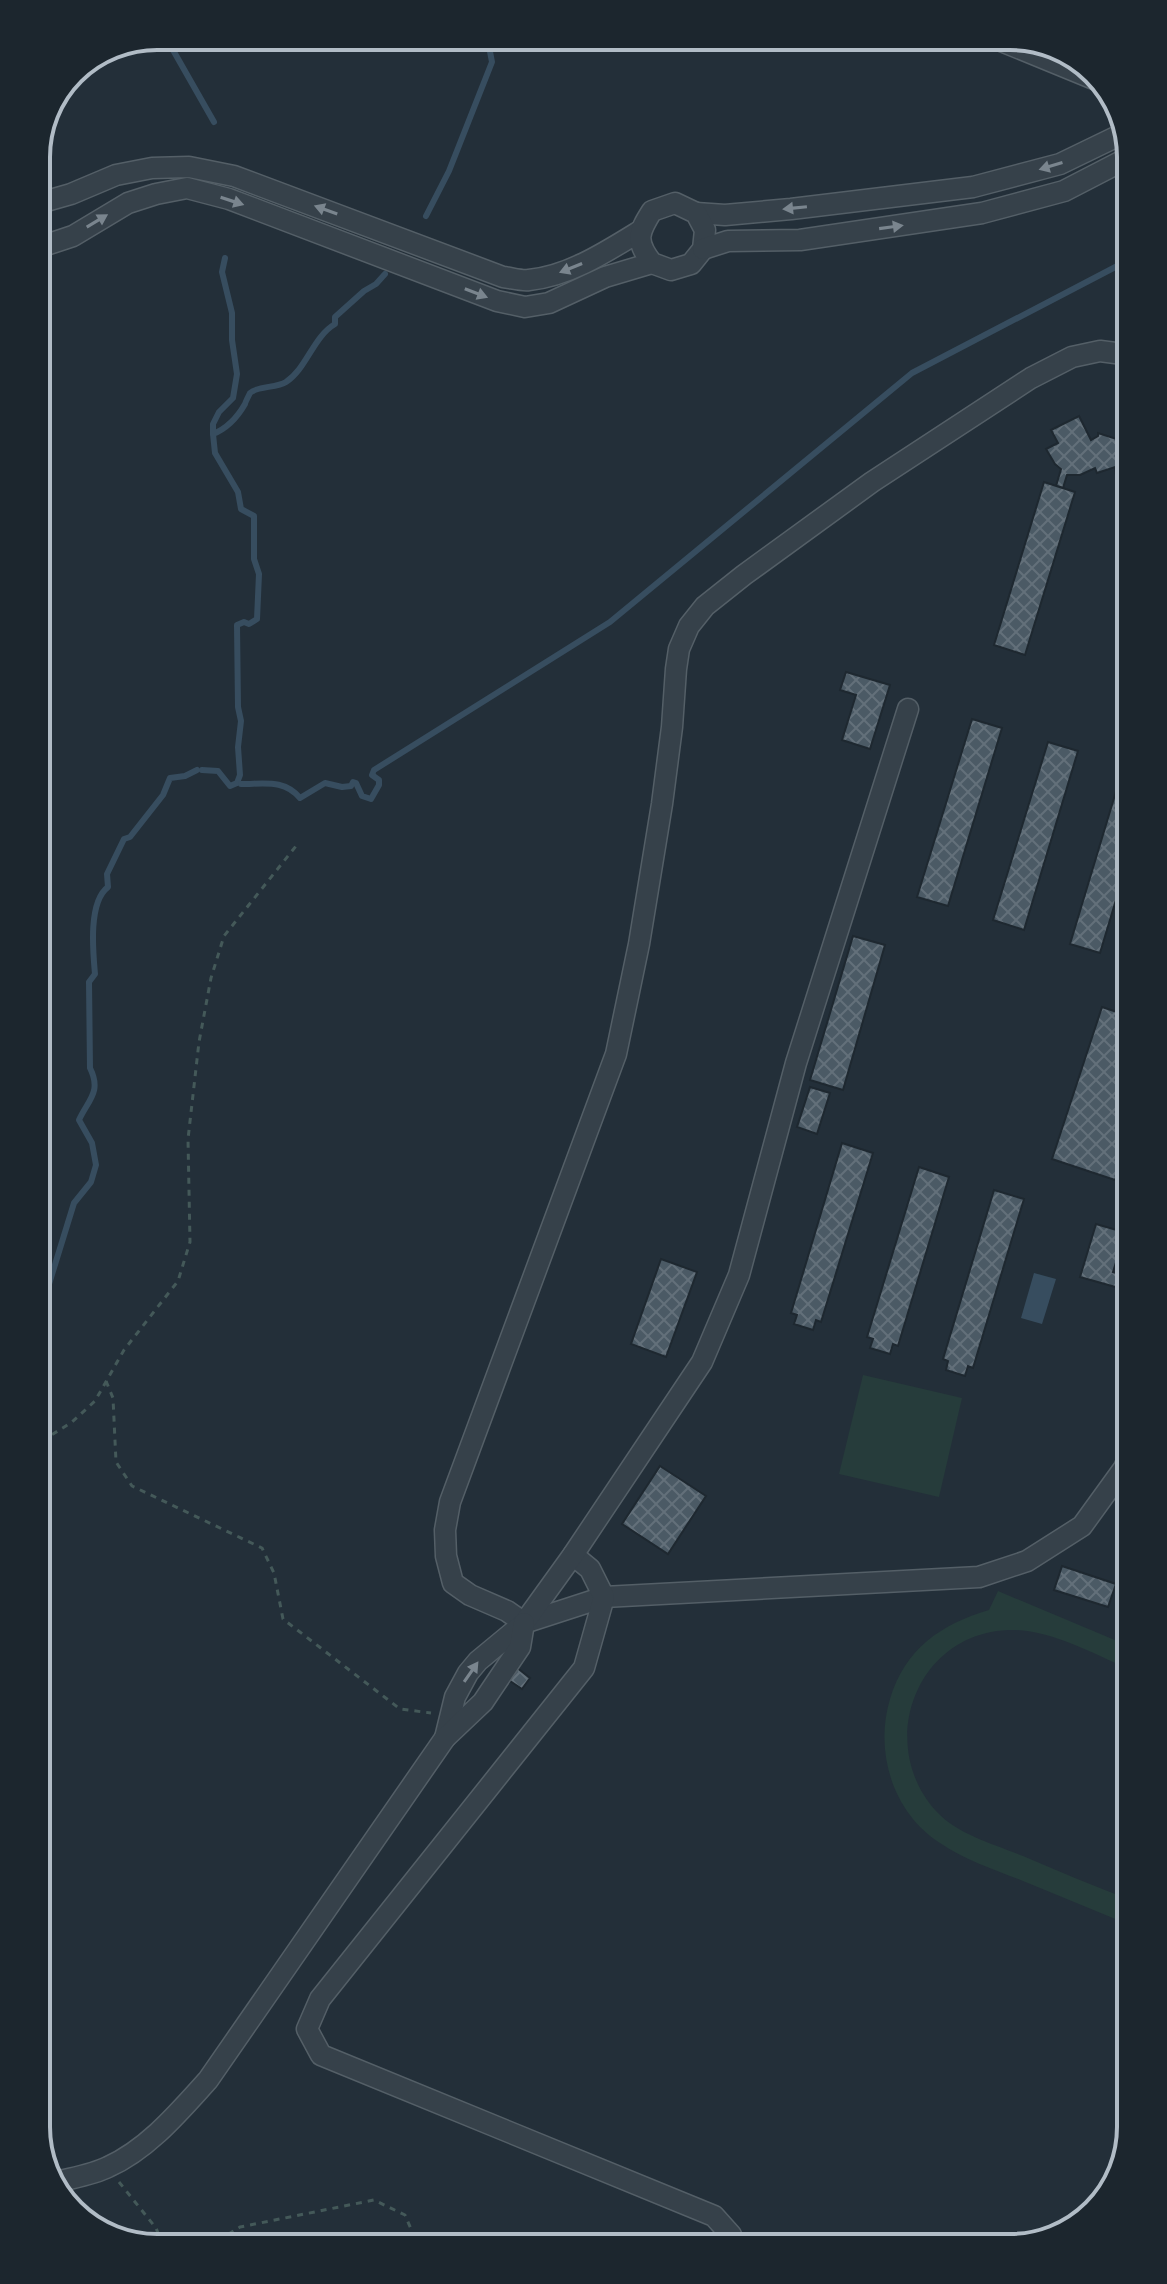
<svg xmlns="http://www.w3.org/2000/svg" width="1167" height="2284" viewBox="0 0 1167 2284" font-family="Barlow,sans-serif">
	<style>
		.pitch { fill: #263c3b }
		.water { fill: #374d5f }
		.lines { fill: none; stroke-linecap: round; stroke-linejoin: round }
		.stream { stroke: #374d5f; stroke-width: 6 }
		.building { fill: url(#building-cross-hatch); stroke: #1e2830; stroke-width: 2 }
		.minor-casing { stroke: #545f67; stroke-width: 23 }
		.path { stroke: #445959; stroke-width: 3; stroke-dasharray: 6 6; stroke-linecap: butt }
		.minor { stroke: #36414a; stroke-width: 20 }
		.oneway { fill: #7a858e }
		.rim { fill: none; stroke: #b1bcc6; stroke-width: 4 }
	</style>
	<defs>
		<pattern id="building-cross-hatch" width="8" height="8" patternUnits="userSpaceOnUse" patternTransform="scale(2)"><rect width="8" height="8" fill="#4b5a65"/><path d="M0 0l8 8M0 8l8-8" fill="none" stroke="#63707a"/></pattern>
	</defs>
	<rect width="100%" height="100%" fill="#232f39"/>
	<g class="pitch">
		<polygon points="863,1375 962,1398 939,1497 839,1474"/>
		<path d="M998,1591L1129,1646V1669C1091,1653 1050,1629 1008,1630C915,1634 876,1745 936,1811C958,1835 994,1844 1023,1856C1058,1871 1094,1886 1130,1900V1925C1094,1910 1059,1896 1023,1881C995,1870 965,1860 940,1843C893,1813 874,1752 890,1699C905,1649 941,1624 989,1610Z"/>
	</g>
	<polygon class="water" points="1034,1273 1056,1279 1042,1324 1021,1318"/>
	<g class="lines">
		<g class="stream">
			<polyline points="165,36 214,122"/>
			<polyline points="426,216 449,171 492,62 487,36"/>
			<path d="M213,434C228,428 237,418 245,404C245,403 250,393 250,393C257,386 277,388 286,382C307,368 313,337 335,324V317L364,291L376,284L385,274"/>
			<polyline points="202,770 218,771 230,786 237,783 240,775 238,747 241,721 238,707 237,625 244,622 249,624 257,619 259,574 254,559 254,516 241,509 238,492 215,453 213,434 213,424 219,412 233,398 237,374 232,340 232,313 222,272 225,258"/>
			<path d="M241,784C265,784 284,779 300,798L325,783L342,787L351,786L353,782L356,783L362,796L371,799L379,785V780L372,775L374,770L610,622L912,373L1123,263"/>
			<path d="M41,1310L74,1203L91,1182L96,1165L92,1143L79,1120C88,1100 102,1092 90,1068L89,982L95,974C93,952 88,902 108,887L107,874L124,839L130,837L163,795L170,778L185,776L197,770"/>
		</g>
	</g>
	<g class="building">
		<polygon points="1079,416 1091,440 1098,436 1098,433 1123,441 1124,477 1116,475 1115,467 1097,473 1095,468 1080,475 1067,475 1063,488 1056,486 1061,469 1055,464 1046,449 1058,443 1051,430"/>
		<polygon points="1044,482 1075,492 1025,655 994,645"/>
		<polygon points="846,672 890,685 870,749 842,740 856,695 840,690"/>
		<polygon points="972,719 1002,728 948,906 917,897"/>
		<polygon points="1048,742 1078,751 1024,930 993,920"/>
		<polygon points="1124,765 1125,870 1100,953 1070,944"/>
		<polygon points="853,936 885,945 843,1090 810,1080"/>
		<polygon points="1102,1007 1126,1015 1127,1147 1115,1180 1052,1159"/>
		<polygon points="810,1087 830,1093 817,1134 797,1127"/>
		<polygon points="842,1143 873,1153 821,1322 816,1320 813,1330 794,1324 797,1315 791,1313"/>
		<polygon points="919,1167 949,1177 898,1346 893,1344 890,1354 870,1348 873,1339 867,1337"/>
		<polygon points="994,1190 1024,1199 973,1368 968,1366 965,1376 946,1370 948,1361 943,1359"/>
		<polygon points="1096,1224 1127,1233 1127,1259 1118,1256 1113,1272 1123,1275 1119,1288 1080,1277"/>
		<polygon points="661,1259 697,1272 666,1357 631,1344"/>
		<polygon points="660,1466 706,1496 668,1554 622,1524"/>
		<polygon points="1062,1566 1116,1584 1108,1607 1054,1590"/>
		<polygon points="516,1667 530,1678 522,1689 507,1679"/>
	</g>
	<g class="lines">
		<defs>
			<g id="minor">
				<polyline points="989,36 1099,81"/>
				<path d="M36,204L71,194L116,175L152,168L189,167L234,176L503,277C512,278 521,281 529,280C569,276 606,252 640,231"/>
				<polyline points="696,213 725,215 791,209 973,187 1060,164 1122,134"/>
				<path d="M37,248L73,236L128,203L156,194L187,188L229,199L497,301L525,307L549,303L605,277L652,263L671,270L691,264L703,249L705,230L696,213L675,203L652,211C638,233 635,241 652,263"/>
				<polyline points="703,249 728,241 800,240 982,213 1064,191 1122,161"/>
				<polyline points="1123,354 1100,351 1072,357 1031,378 872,482 744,575 705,606 689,626 679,649 676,669 672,727 662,804 639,944 616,1054 450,1502 445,1530 446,1556 453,1583 470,1595 507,1611 524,1623 604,1597 979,1577 1027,1561 1082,1526 1124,1468 1128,1459"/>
				<polyline points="573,1555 590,1569 604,1597 584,1668 320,1999 307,2029 321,2055 714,2216 731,2235 733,2242"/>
				<polyline points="445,1738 455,1697 468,1673 478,1661 524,1623 573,1555 702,1362 739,1275 796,1063 908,709"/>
				<path d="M53,2183C71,2178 92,2175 108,2167C148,2149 179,2112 208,2080L445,1738L483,1702L491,1690L520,1647L524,1623"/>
			</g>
		</defs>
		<use href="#minor" class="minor-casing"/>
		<g class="path">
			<polyline points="106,1381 113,1398 116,1462 132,1486 262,1548 274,1573 283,1619 400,1709 431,1713"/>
			<polyline points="42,1441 72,1422 95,1401 124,1350 178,1281 190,1242 188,1139 199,1042 211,978 224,936 296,846"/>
			<polyline points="119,2182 156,2228 164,2248"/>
			<polyline points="208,2247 240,2227 374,2200 405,2215 418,2245"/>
		</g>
		<use href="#minor" class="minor"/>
	</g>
	<defs><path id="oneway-solid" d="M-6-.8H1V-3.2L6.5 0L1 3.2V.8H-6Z" transform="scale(2)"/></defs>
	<g class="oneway">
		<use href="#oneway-solid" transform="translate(1051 166) rotate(163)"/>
		<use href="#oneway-solid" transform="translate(232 201) rotate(18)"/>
		<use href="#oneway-solid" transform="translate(795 208) rotate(174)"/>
		<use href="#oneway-solid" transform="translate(326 210) rotate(-160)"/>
		<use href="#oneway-solid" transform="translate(97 221) rotate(-31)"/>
		<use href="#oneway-solid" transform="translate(891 227) rotate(-8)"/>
		<use href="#oneway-solid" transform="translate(571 268) rotate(158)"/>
		<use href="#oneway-solid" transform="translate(476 293) rotate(21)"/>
		<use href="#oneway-solid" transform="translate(471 1672) rotate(-55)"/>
	</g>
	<path d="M0 0H1167V2284H0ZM157 50H1010A107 107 0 0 1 1117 157V2127A107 107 0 0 1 1010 2234H157A107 107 0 0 1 50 2127V157A107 107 0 0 1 157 50Z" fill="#1c262e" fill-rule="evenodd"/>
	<path class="rim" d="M157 50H1010A107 107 0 0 1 1117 157V2127A107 107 0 0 1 1010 2234H157A107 107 0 0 1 50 2127V157A107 107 0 0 1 157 50Z"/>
</svg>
